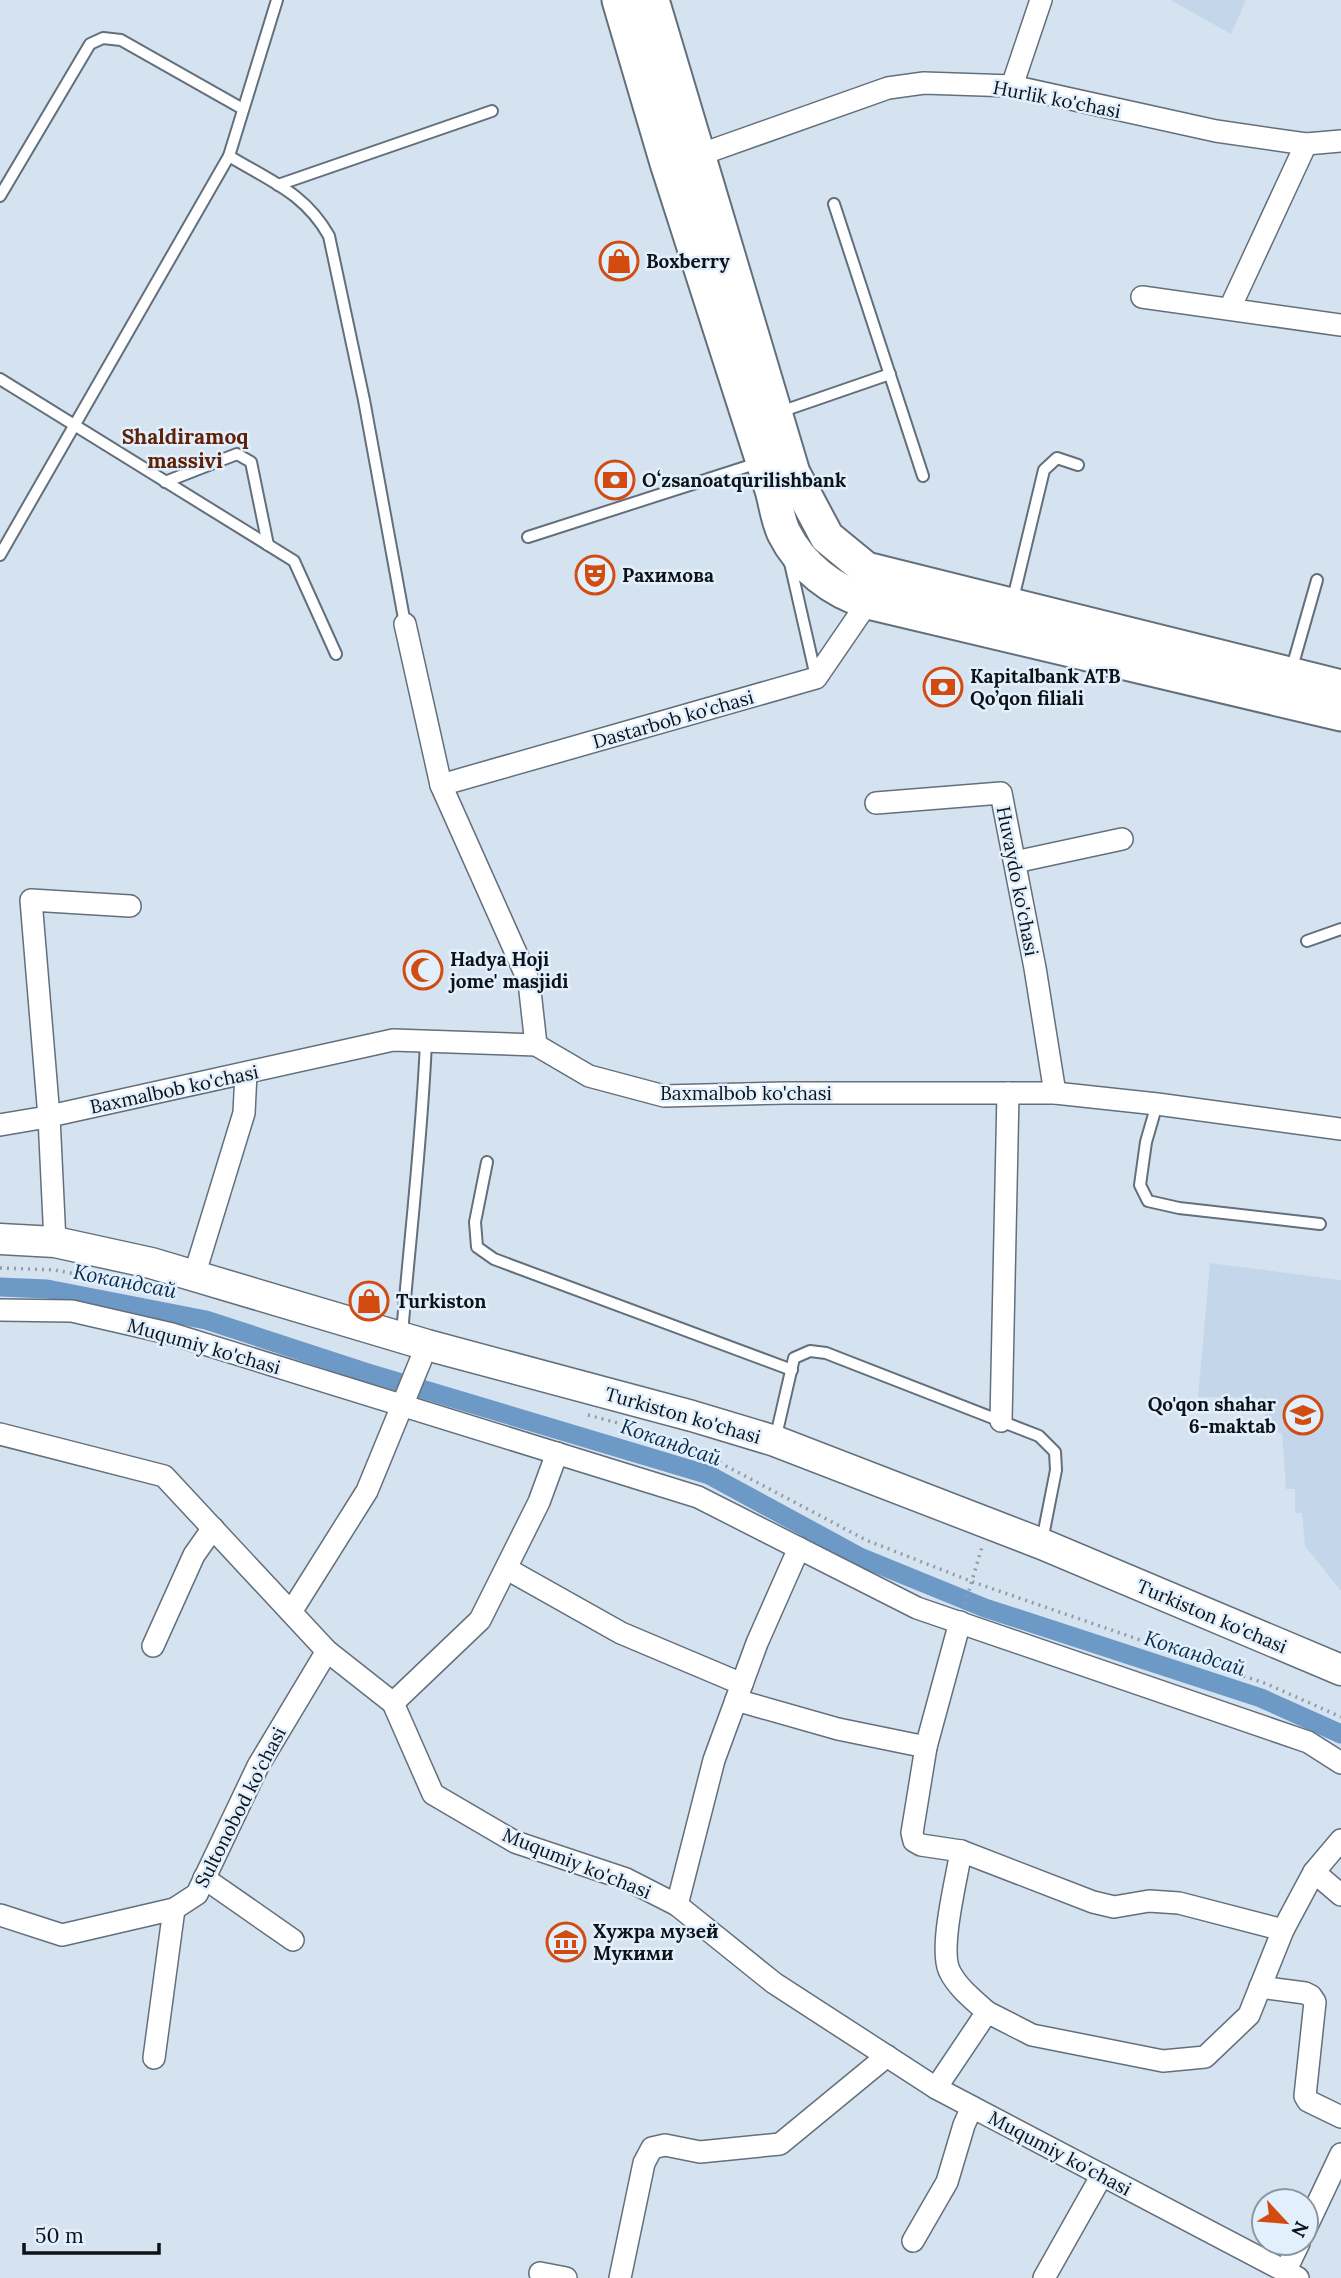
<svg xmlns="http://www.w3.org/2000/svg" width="1341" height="2278" viewBox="0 0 1341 2278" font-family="Lora,serif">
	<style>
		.built { fill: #c4d7ea }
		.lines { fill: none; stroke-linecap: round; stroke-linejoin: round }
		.canal { stroke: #6c99c6; stroke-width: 19 }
		.service-casing { stroke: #636f7b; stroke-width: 14 }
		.minor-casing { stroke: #636f7b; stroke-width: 24 }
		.secondary-casing { stroke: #636f7b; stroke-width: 33 }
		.primary-casing { stroke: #636f7b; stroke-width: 37 }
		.path { stroke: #919ca7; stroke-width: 3.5; stroke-dasharray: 2 5; stroke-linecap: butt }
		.service { stroke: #fff; stroke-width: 10 }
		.minor { stroke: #fff; stroke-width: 21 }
		.secondary { stroke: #fff; stroke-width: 30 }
		.primary { stroke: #fff; stroke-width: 33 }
		.labels { text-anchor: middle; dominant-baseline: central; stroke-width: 5; stroke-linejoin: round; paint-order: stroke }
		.street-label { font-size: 19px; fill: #0d1217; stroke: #e2f0fe }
		.poi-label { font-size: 19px; font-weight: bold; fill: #0d1217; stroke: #e2f0fe; text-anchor: start }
		.neighbourhood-label { font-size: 21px; font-weight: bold; fill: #612107; stroke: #e2f0fe }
		.water-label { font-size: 21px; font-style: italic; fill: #092b49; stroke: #e2f0fe }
	</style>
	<rect width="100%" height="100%" fill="#d5e3f1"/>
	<g class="built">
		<polygon points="1170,0 1246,0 1231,34"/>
		<polygon points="1210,1263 1341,1280 1341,1591 1305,1546 1302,1513 1295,1513 1295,1489 1286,1489 1282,1433 1267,1432 1263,1398 1198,1397"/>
	</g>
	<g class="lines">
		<polyline class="canal" points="0,1287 47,1289 206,1320 365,1372 709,1475 860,1557 985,1608 1261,1698 1341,1734"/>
		<defs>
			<g id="service">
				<path d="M229,156C270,181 305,193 329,236L364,400L405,624"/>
				<polyline points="278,185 492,111"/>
				<polyline points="0,196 90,44 103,38 121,40 243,109"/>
				<polyline points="834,204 923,476"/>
				<polyline points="0,379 294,561 336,654"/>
				<polyline points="780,412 890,374"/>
				<polyline points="165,482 237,454 251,462 268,545"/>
				<polyline points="528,537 758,463"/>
				<polyline points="0,555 229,156 277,0"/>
				<polyline points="790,563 816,677"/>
				<polyline points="1012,603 1044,470 1057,458 1078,465"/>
				<polyline points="1291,671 1317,580"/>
				<polyline points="1307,941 1341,929"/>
				<polyline points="1157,1104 1146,1142 1140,1185 1148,1201 1179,1208 1320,1224"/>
				<polyline points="487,1162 475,1222 477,1247 494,1259 792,1370"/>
				<path d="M402,1334C410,1236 422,1139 426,1041"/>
				<polyline points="775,1440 794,1358 810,1351 826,1353 1039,1436 1055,1452 1056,1470 1042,1541"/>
			</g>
			<g id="minor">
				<polyline points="1012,86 1041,0"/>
				<polyline points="699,155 888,88 924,83 1012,86 1216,131 1306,144 1341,141"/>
				<polyline points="1142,297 1341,325"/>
				<polyline points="1230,308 1306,144"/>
				<polyline points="405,624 441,785 529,982 536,1045"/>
				<polyline points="441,785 816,678 868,602"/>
				<polyline points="876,803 1001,793 1035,968 1055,1093"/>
				<polyline points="1015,862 1122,839"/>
				<polyline points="0,1125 41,1118 393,1040 536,1045 589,1076 664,1096 785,1093 1055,1093 1157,1104 1341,1129"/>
				<polyline points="55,1242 49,1117 31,900 130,906"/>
				<polyline points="194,1276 244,1113 246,1073"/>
				<polyline points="0,1310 72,1311 172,1334 698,1497 917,1608 1308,1742 1341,1763"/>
				<polyline points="1001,1421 1008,1093"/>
				<polyline points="0,1434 164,1476 327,1651 393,1703 433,1794 515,1842 626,1879 677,1905 774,1983 936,2088 1298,2278"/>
				<polyline points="507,1569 621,1633 742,1684"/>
				<polyline points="291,1612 367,1491 427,1345"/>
				<polyline points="960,1622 926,1747 912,1833 914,1841 921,1845 961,1851 1093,1902 1114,1907 1149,1901 1179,1903 1283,1930"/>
				<polyline points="153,1646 194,1555 213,1528"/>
				<polyline points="736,1700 838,1729 926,1747"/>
				<polyline points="393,1703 480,1620 539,1502 557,1453"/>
				<path d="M961,1851C957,1878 938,1950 950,1972C958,1988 974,2000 987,2012"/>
				<polyline points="1314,1872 1341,1895"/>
				<polyline points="204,1878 293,1940"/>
				<polyline points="677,1905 714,1760 757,1643 799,1548"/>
				<polyline points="0,1915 62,1935 174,1909 197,1894 258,1766 327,1651"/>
				<polyline points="1260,1987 1305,1993 1311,1996 1315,2002 1305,2096 1308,2101 1341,2117"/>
				<polyline points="154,2058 174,1909"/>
				<polyline points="936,2088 987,2012 1032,2035 1163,2061 1205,2057 1249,2015 1283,1930 1314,1872 1341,1840"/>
				<polyline points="1306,2228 1341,2154"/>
				<polyline points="913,2241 947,2182 964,2125 972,2107"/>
				<polyline points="1285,2272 1299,2243"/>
				<polyline points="540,2273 566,2278"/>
				<polyline points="620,2278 644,2163 652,2148 665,2145 700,2152 780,2144 887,2056"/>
				<polyline points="1044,2278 1102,2175"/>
			</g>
			<polyline id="secondary" points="0,1239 55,1242 151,1263 427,1345 692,1416 775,1441 1042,1544 1341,1670"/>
			<g id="primary">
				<path d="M619,0L667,163L772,490C776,504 778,521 784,533C801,567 833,591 868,602L1341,714"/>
				<polyline points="652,0 793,473 827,537 866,569 1341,687"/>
			</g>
		</defs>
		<use href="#service" class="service-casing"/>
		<use href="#minor" class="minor-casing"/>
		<use href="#secondary" class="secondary-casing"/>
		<use href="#primary" class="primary-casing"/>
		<g class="path">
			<polyline points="0,1268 55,1270 112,1281"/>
			<polyline points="588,1415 625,1425 711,1458 866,1540 973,1582 1267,1684 1341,1717"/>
			<polyline points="965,1604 982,1547"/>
		</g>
		<use href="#service" class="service"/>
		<use href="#minor" class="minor"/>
		<use href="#secondary" class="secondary"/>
		<use href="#primary" class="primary"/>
	</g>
	<defs>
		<symbol id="shop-ring" viewBox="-11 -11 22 22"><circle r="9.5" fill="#e2f0fe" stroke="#d24c12" stroke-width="1.5"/><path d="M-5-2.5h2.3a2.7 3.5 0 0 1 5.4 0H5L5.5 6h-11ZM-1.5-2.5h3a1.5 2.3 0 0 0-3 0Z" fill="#d24c12"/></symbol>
		<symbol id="bank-ring" viewBox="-11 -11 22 22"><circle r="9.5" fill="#e2f0fe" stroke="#d24c12" stroke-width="1.5"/><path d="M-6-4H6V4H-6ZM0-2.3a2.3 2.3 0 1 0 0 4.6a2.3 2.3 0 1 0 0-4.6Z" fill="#d24c12"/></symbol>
		<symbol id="theatre-ring" viewBox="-11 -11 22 22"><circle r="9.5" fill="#e2f0fe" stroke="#d24c12" stroke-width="1.5"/><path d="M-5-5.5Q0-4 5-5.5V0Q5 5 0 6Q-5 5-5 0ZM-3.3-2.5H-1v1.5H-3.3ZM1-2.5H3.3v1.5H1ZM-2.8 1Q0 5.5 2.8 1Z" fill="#d24c12"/></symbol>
		<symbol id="mosque-ring" viewBox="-11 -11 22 22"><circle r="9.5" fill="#e2f0fe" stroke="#d24c12" stroke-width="1.5"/><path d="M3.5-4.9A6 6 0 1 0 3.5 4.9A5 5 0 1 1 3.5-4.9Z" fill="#d24c12"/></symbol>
		<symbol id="school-ring" viewBox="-11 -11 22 22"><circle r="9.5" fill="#e2f0fe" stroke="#d24c12" stroke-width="1.5"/><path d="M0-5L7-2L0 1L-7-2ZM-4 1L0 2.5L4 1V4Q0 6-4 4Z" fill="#d24c12"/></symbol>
		<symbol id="museum-ring" viewBox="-11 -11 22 22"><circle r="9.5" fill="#e2f0fe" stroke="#d24c12" stroke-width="1.5"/><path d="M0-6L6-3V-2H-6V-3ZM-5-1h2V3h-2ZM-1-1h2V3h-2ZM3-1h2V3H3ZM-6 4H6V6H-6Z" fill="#d24c12"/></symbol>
	</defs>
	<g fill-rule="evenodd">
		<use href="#shop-ring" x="597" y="239" width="44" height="44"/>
		<use href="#bank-ring" x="593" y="458" width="44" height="44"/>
		<use href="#theatre-ring" x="573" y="553" width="44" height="44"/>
		<use href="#bank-ring" x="921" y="665" width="44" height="44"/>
		<use href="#mosque-ring" x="401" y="948" width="44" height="44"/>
		<use href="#shop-ring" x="347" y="1279" width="44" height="44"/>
		<use href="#school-ring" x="1281" y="1393" width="44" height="44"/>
		<use href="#museum-ring" x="544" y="1920" width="44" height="44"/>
	</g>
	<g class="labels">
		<g class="street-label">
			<text transform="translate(1057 99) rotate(11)">Hurlik ko'chasi</text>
			<text transform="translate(673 719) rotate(-16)">Dastarbob ko'chasi</text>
			<text transform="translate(1018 881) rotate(79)">Huvaydo ko'chasi</text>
			<text transform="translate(174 1089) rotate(-12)">Baxmalbob ko'chasi</text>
			<text x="746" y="1093">Baxmalbob ko'chasi</text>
			<text transform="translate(204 1346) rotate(16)">Muqumiy ko'chasi</text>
			<text transform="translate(683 1415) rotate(16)">Turkiston ko'chasi</text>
			<text transform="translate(1212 1616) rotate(23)">Turkiston ko'chasi</text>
			<text transform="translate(240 1807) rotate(-63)">Sultonobod ko'chasi</text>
			<text transform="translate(577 1863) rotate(22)">Muqumiy ko'chasi</text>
			<text transform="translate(1060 2153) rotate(28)">Muqumiy ko'chasi</text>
		</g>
		<g class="poi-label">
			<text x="646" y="261">Boxberry</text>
			<text x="642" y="480">Oʻzsanoatqurilishbank</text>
			<text x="622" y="575">Рахимова</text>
			<text x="970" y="676">Kapitalbank ATB<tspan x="970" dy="22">Qo’qon filiali</tspan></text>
			<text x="450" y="959">Hadya Hoji<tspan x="450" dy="22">jome' masjidi</tspan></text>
			<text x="396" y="1301">Turkiston</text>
			<text x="1276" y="1404" text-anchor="end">Qo'qon shahar<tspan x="1276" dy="22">6-maktab</tspan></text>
			<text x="593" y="1931">Хужра музей<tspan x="593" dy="22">Мукими</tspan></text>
		</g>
		<g class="neighbourhood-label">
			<text x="185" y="436">Shaldiramoq<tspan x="185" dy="24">massivi</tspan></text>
		</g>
		<g class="water-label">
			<text transform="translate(125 1281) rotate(11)">Кокандсай</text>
			<text transform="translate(671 1442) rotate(19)">Кокандсай</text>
			<text transform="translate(1195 1653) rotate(18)">Кокандсай</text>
		</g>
	</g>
	<g transform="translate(1285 2222) rotate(116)"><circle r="33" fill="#e2f0fe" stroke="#8d97a2" stroke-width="2"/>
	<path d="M0-5L12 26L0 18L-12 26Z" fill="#d24c12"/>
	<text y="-10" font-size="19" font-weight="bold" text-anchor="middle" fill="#0d1217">N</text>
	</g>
	<path d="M24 2243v10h135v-10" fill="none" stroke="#0d1217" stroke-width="3.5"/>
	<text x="35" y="2243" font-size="21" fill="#0d1217" stroke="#e2f0fe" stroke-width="5" paint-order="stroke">50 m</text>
</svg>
